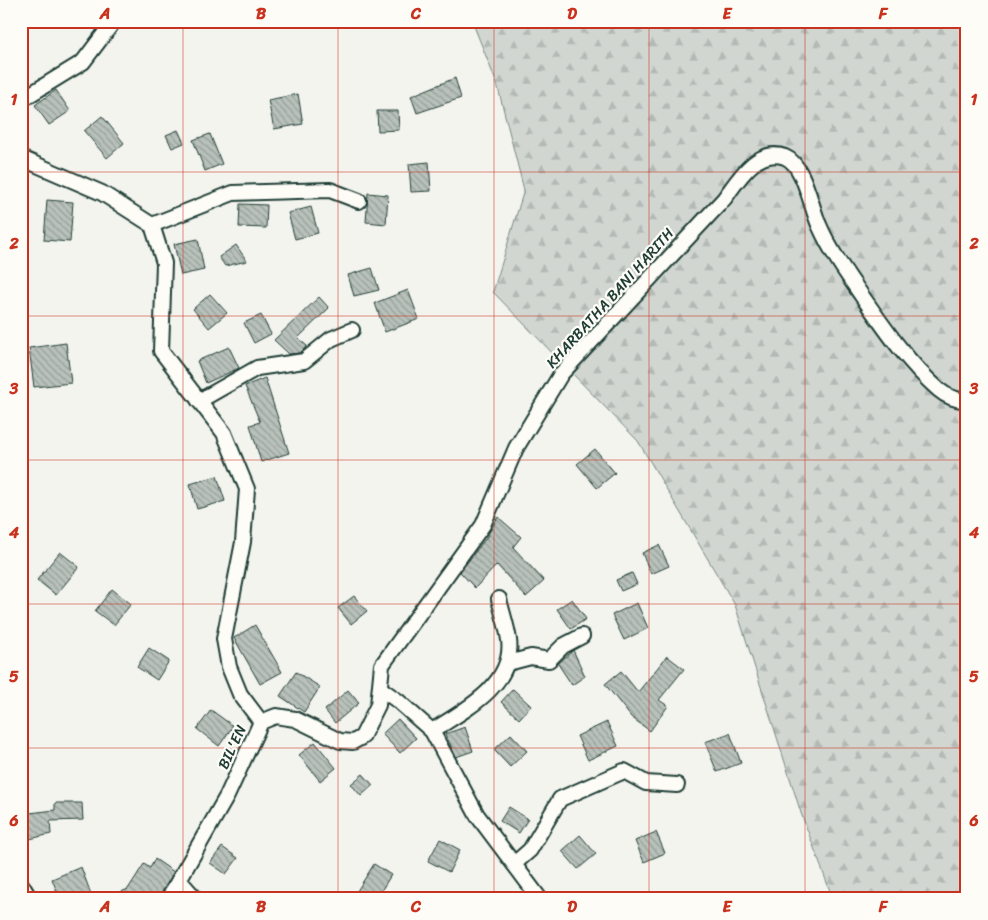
<svg xmlns="http://www.w3.org/2000/svg" width="988" height="920" viewBox="0 0 988 920" font-family="Sriracha,sans-serif">
	<style>
		.forest { fill: url(#forest-firs); stroke: #788a82 }
		.building { fill: url(#building-back-hatch); stroke: #1f3d34 }
		.lines { fill: none; stroke-linecap: round; stroke-linejoin: round }
		.minor-casing { stroke: #1f3d34; stroke-width: 18 }
		.minor { stroke: #fdfcf7; stroke-width: 14 }
		.grid { fill: none; stroke: #c8321e; stroke-width: 1; stroke-opacity: 0.55 }
		.labels { text-anchor: middle; dominant-baseline: central; stroke-width: 4.5; stroke-linejoin: round; paint-order: stroke }
		.street-label { font-size: 15px; fill: #1f3d34; stroke: #fdfcf7 }
		.neatline { fill: none; stroke: #c8321e; stroke-width: 2 }
		.grid-label { font-size: 16px; text-anchor: middle; font-weight: bold; fill: #c8321e }
	</style>
	<defs>
		<pattern id="forest-firs" width="22" height="20" patternUnits="userSpaceOnUse" patternTransform="scale(1.25)"><rect width="22" height="20" fill="#d1d6d1"/><path d="M5 1l3.5 6h-7zM16 11l3.5 6h-7z" fill="#b3b9b4"/></pattern>
		<pattern id="building-back-hatch" width="6" height="6" patternUnits="userSpaceOnUse" patternTransform="scale(1.25)"><rect width="6" height="6" fill="#b9c1bb"/><path d="M-1 5l2 2M0 0l6 6M5-1l2 2" fill="none" stroke="#969e99"/></pattern>
	</defs>
	<rect width="100%" height="100%" fill="#f4f4ef"/>
	<filter id="ink" filterUnits="userSpaceOnUse"><feTurbulence type="fractalNoise" baseFrequency=".02" numOctaves="2"/><feDisplacementMap in="SourceGraphic" scale="10" xChannelSelector="R" yChannelSelector="G"/><feConvolveMatrix kernelMatrix="1 2 1 2 8 2 1 2 1" color-interpolation-filters="sRGB"/></filter>
	<g filter="url(#ink)">
		<polygon class="forest" points="472,21 965,21 967,899 833,899 801,813 735,605 638,441 493,292 524,190 497,84"/>
		<g class="building">
			<polygon points="455,78 461,98 417,113 411,96"/>
			<polygon points="56,90 70,111 49,125 35,105"/>
			<polygon points="298,94 303,124 274,129 268,100"/>
			<polygon points="377,111 398,111 399,130 378,131"/>
			<polygon points="102,116 124,143 107,158 84,131"/>
			<polygon points="178,130 184,143 172,148 166,135"/>
			<polygon points="210,134 222,164 205,171 193,140"/>
			<polygon points="429,162 431,191 411,192 409,164"/>
			<polygon points="368,193 388,195 386,224 366,222"/>
			<polygon points="47,200 73,202 70,242 44,240"/>
			<polygon points="240,204 267,205 266,228 239,227"/>
			<polygon points="311,207 318,233 295,239 288,213"/>
			<polygon points="198,239 204,270 181,275 174,244"/>
			<polygon points="236,245 247,261 225,266 219,257"/>
			<polygon points="372,268 379,290 354,296 348,275"/>
			<polygon points="408,290 419,319 385,332 375,303"/>
			<polygon points="210,294 227,313 209,328 193,309"/>
			<polygon points="319,297 329,308 298,338 307,346 300,353 289,354 274,340"/>
			<polygon points="261,315 271,334 254,343 244,323"/>
			<polygon points="66,343 71,383 34,387 29,348"/>
			<polygon points="229,347 239,368 206,383 197,361"/>
			<polygon points="265,378 289,453 261,462 250,425 260,422 245,386"/>
			<polygon points="595,449 615,473 597,488 577,464"/>
			<polygon points="217,476 225,501 197,509 190,484"/>
			<polygon points="498,517 521,537 513,547 544,581 526,597 497,565 475,588 460,572 486,538"/>
			<polygon points="659,545 669,566 651,574 642,553"/>
			<polygon points="60,552 79,567 56,595 37,580"/>
			<polygon points="632,573 637,584 621,591 616,580"/>
			<polygon points="112,589 131,604 114,625 95,611"/>
			<polygon points="354,596 367,611 351,624 338,608"/>
			<polygon points="572,599 586,619 571,629 557,609"/>
			<polygon points="637,603 648,628 624,640 612,615"/>
			<polygon points="255,625 282,672 260,684 234,638"/>
			<polygon points="149,648 169,661 157,680 137,667"/>
			<polygon points="573,650 585,676 572,685 558,664"/>
			<polygon points="667,656 684,669 659,700 668,706 650,731 631,717 605,684 621,671 638,692"/>
			<polygon points="296,672 320,687 304,712 280,696"/>
			<polygon points="513,689 531,706 519,719 501,702"/>
			<polygon points="348,690 359,703 335,723 325,710"/>
			<polygon points="211,710 233,726 219,746 197,729"/>
			<polygon points="398,719 416,738 400,753 382,734"/>
			<polygon points="607,722 618,746 588,760 577,736"/>
			<polygon points="465,727 473,751 456,757 445,734"/>
			<polygon points="730,733 741,763 717,772 705,742"/>
			<polygon points="511,734 527,751 510,767 494,750"/>
			<polygon points="315,742 336,768 320,781 299,755"/>
			<polygon points="363,774 373,785 361,796 351,784"/>
			<polygon points="55,803 82,803 83,820 50,821 51,834 21,841 21,814 55,810"/>
			<polygon points="509,807 528,819 519,833 500,821"/>
			<polygon points="656,832 665,853 644,862 635,841"/>
			<polygon points="580,835 596,854 578,869 562,851"/>
			<polygon points="440,839 460,850 449,872 428,861"/>
			<polygon points="222,847 238,858 226,874 210,863"/>
			<polygon points="155,859 174,872 159,899 105,899 128,889 144,864 150,868"/>
			<polygon points="374,864 391,875 376,899 352,899"/>
			<polygon points="81,867 91,894 79,899 60,899 52,879"/>
		</g>
		<g class="lines">
			<defs>
				<g id="minor">
					<polyline points="21,100 83,62 114,21"/>
					<polyline points="21,158 102,193 152,225 164,263 161,351 224,433 247,489 243,542 224,639 229,667 240,694 261,722"/>
					<polyline points="152,225 233,193 330,190 359,201"/>
					<polyline points="199,401 257,368 304,361 331,339 352,330"/>
					<polyline points="508,663 531,657 549,660 563,646 582,636"/>
					<polyline points="381,689 398,701 432,731 477,815 540,899"/>
					<path d="M432,731C463,711 515,685 509,640C507,626 502,612 499,599"/>
					<polyline points="514,864 530,850 560,799 624,771 646,783 677,785"/>
					<polyline points="179,880 196,899"/>
					<polyline points="21,884 30,899"/>
					<path d="M168,899L227,796L261,722L276,716L295,719L340,741L353,742L362,737L378,705L382,665L483,525L516,448L561,374L724,199C738,180 757,147 785,157C805,165 811,209 820,227C831,252 847,274 862,296C885,329 908,363 939,390C947,397 957,400 967,401"/>
				</g>
			</defs>
			<use href="#minor" class="minor-casing"/>
			<use href="#minor" class="minor"/>
		</g>
	</g>
	<path class="grid" d="M183,21V899M338,21V899M494,21V899M649,21V899M805,21V899M21,172H967M21,316H967M21,460H967M21,604H967M21,748H967"/>
	<g class="labels">
		<g class="street-label">
			<text transform="translate(610 298) rotate(-48)">KHARBATHA BANI HARITH</text>
			<text transform="translate(232 747) rotate(-65)">BIL'EN</text>
		</g>
	</g>
	<rect width="988" height="920" fill="none" stroke="#fdfcf7" stroke-width="55"/>
	<rect x="28" y="28" width="932" height="864" class="neatline"/>
	<g class="grid-label">
		<text x="105" y="19">A</text>
		<text x="261" y="19">B</text>
		<text x="416" y="19">C</text>
		<text x="572" y="19">D</text>
		<text x="727" y="19">E</text>
		<text x="883" y="19">F</text>
		<text x="14" y="105">1</text>
		<text x="974" y="105">1</text>
		<text x="14" y="249">2</text>
		<text x="974" y="249">2</text>
		<text x="14" y="394">3</text>
		<text x="974" y="394">3</text>
		<text x="14" y="538">4</text>
		<text x="974" y="538">4</text>
		<text x="14" y="682">5</text>
		<text x="974" y="682">5</text>
		<text x="14" y="826">6</text>
		<text x="974" y="826">6</text>
		<text x="105" y="912">A</text>
		<text x="261" y="912">B</text>
		<text x="416" y="912">C</text>
		<text x="572" y="912">D</text>
		<text x="727" y="912">E</text>
		<text x="883" y="912">F</text>
	</g>
</svg>
